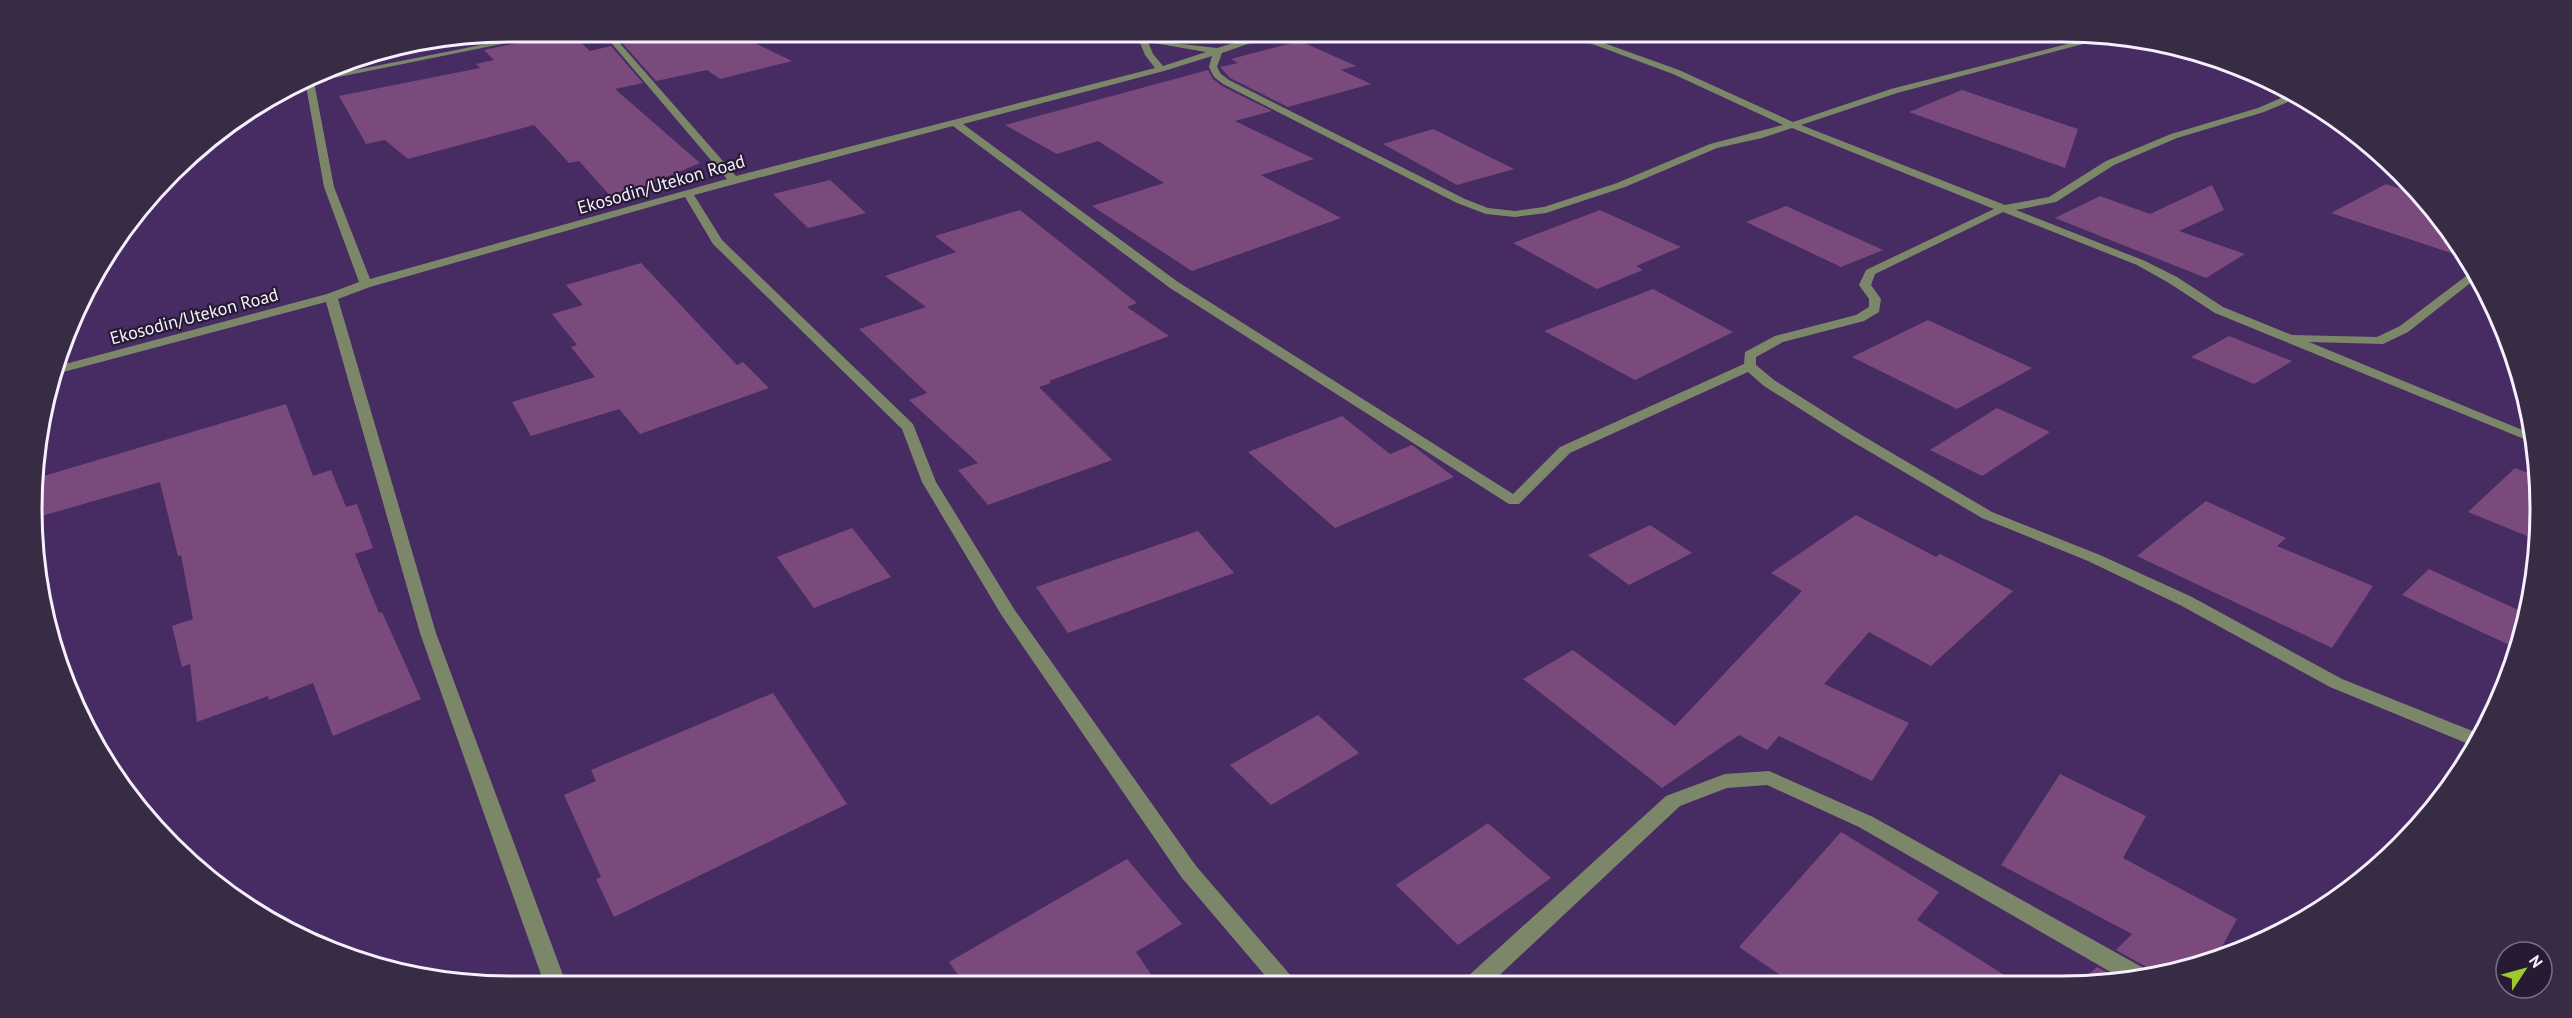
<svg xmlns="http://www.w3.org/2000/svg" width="2572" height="1018" viewBox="0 0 2572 1018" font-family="'PT Sans',sans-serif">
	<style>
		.building { fill: #7b4a7d }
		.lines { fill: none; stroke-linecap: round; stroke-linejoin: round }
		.minor { fill: #7c876a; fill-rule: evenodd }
		.labels { text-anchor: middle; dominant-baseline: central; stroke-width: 4.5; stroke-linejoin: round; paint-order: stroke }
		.far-street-label { font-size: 18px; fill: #f6f0fe; stroke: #271b34 }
		.rim { fill: none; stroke: #f6f0fe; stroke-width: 3 }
	</style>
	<rect width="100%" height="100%" fill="#472b63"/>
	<g class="building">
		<polygon points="569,32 590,51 611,46 643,83 615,89 700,163 613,199 579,161 569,163 534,125 408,159 385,140 366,144 339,96 480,68 476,64 494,60 484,50"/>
		<polygon points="690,32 732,32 792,61 720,79 707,70 656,81 623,44"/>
		<polygon points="1300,41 1356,66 1341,70 1371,84 1288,107 1230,78 1220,67 1238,63 1231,59"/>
		<polygon points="1208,70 1213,79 1222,86 1272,111 1235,121 1314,159 1261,175 1341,218 1192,271 1092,206 1164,183 1098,141 1057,154 1005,125"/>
		<polygon points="1962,90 2078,129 2065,168 1909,112"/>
		<polygon points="1433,129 1514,169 1457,185 1383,144"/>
		<polygon points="830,180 866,213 808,228 773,194"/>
		<polygon points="2386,184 2420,195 2442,218 2466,258 2331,213"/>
		<polygon points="2212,185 2224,210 2179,231 2245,254 2206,278 2055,218 2100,196 2150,214"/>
		<polygon points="1786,206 1883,250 1841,267 1746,222"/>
		<polygon points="1020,210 1137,303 1127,307 1169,336 1049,381 1051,383 1039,387 1112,460 988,505 958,470 978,463 909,400 927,393 859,329 926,307 885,276 956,252 935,236"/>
		<polygon points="1600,210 1681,247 1636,266 1643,270 1597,289 1513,243"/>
		<polygon points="641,263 737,365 743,362 769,388 640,434 619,409 531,436 512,402 595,377 571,347 577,345 552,314 583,305 566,285"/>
		<polygon points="1653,289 1733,332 1635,380 1544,331"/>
		<polygon points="1928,320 2032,368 1957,409 1852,357"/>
		<polygon points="2229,336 2292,361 2254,384 2191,357"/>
		<polygon points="286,404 313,476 331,470 346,507 357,504 373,548 355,554 379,613 382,612 421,699 333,736 313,683 269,700 268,696 197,722 190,664 182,667 172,626 193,619 181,555 178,556 160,482 38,517 37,478"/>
		<polygon points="1997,408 2050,432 1982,476 1930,450"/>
		<polygon points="1342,416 1390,454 1412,445 1454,477 1335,528 1248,452"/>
		<polygon points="2515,468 2539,477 2537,540 2468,512"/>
		<polygon points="2206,501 2286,538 2277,546 2373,586 2332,648 2137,556"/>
		<polygon points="1856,515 1936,557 1940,554 2013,591 1931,666 1869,632 1824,684 1909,723 1872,781 1779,736 1767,750 1739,735 1662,788 1523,679 1573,650 1675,726 1802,591 1771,573"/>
		<polygon points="1650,525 1692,553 1629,585 1588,555"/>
		<polygon points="852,528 891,577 814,608 777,557"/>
		<polygon points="1198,531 1234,573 1068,633 1036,587"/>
		<polygon points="2429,569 2527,614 2518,649 2402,595"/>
		<polygon points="773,693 847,804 614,917 596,879 601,877 564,795 596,781 591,770"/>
		<polygon points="1318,715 1359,753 1271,805 1230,765"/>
		<polygon points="2060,774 2146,816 2123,858 2237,919 2218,954 2152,974 2150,969 2116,950 2132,934 2001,865"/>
		<polygon points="1488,823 1551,878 1458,945 1396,885"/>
		<polygon points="1841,832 1939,892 1917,920 2017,983 1792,983 1739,947"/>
		<polygon points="1127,859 1182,924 1136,952 1158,985 965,985 949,962"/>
		<polygon points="2097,967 2124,982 2080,982"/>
	</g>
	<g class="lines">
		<g class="minor">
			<path d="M546,32H560L314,82L334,187L370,279L727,179L602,32H610L736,176L1155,68L1145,55L1138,38L1130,32H1139L1164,42L1217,48L1271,32H1282L1222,53L1217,67L1221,74L1229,80L1465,199L1488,208L1515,211L1544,207L1617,183L1710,144L1783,125L1673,74L1560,32C1572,32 1582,39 1593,39C1611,39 1628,32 1646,32L1642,35L1601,42L1679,70L1793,122L1891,89L2087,39V43L1897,93L1801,125L2005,205L2049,197L2106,161L2171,134L2258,108L2295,92L2302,96L2264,112L2177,138L2114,165L2056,202L2016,210L2145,261L2177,277L2223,307L2292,335L2377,337L2400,326L2474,270L2478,277L2408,332L2383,344L2309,342L2532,434L2534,443L2215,313L2169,283L2137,265L2003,212L1875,274L1871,285L1881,299L1879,312L1864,321L1783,342L1756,357V365L1774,380L1853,430L1992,512L2100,555L2192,597L2342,679L2480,734L2474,746L2471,745L2330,687L2180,605L2088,561L1982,518L1843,436L1764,386L1748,372L1570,453L1519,504H1509L1170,288L953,126L694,195L722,240L913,424L936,482L1014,609L1196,866L1298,984L1273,985L1182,878L1002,616L922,482L902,429L713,244L685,197L370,287L338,299L436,633L567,986H545L420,633L326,302L52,375L54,367L327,294L359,282L324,187L305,80ZM1148,42L1206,52L1163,66L1153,54ZM1212,56L1209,67L1214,77L1223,84L1457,203L1486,214L1515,217L1546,213L1625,187L1717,148L1762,138L1792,128L1994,209L1866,270L1859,285L1869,299V307L1856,315L1775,336L1745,352L1744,364L1560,447L1513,494L1178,282L963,124L1164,71Z"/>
			<polygon points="1769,771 1873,817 2149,971 2150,975 2128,982 1859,827 1767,785 1727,788 1680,806 1490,984 1464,984 1467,977 1666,796 1725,774"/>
		</g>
	</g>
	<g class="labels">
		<g class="far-street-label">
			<text transform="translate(661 184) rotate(-16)">Ekosodin/Utekon Road</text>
			<text transform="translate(194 316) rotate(-15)">Ekosodin/Utekon Road</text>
		</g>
	</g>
	<path d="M0 0H2572V1018H0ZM509 42H2063A467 467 0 0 1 2530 509V509A467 467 0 0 1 2063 976H509A467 467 0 0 1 42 509V509A467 467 0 0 1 509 42Z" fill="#382c44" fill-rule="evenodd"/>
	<path class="rim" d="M509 42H2063A467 467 0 0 1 2530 509V509A467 467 0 0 1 2063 976H509A467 467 0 0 1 42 509V509A467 467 0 0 1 509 42Z"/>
	<g transform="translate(2524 970) rotate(54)"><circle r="28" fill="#271b34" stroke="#7a7085" stroke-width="1.5"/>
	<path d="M0-4.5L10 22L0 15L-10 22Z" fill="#9dca30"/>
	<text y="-9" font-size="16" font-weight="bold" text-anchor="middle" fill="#f6f0fe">N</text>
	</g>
</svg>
